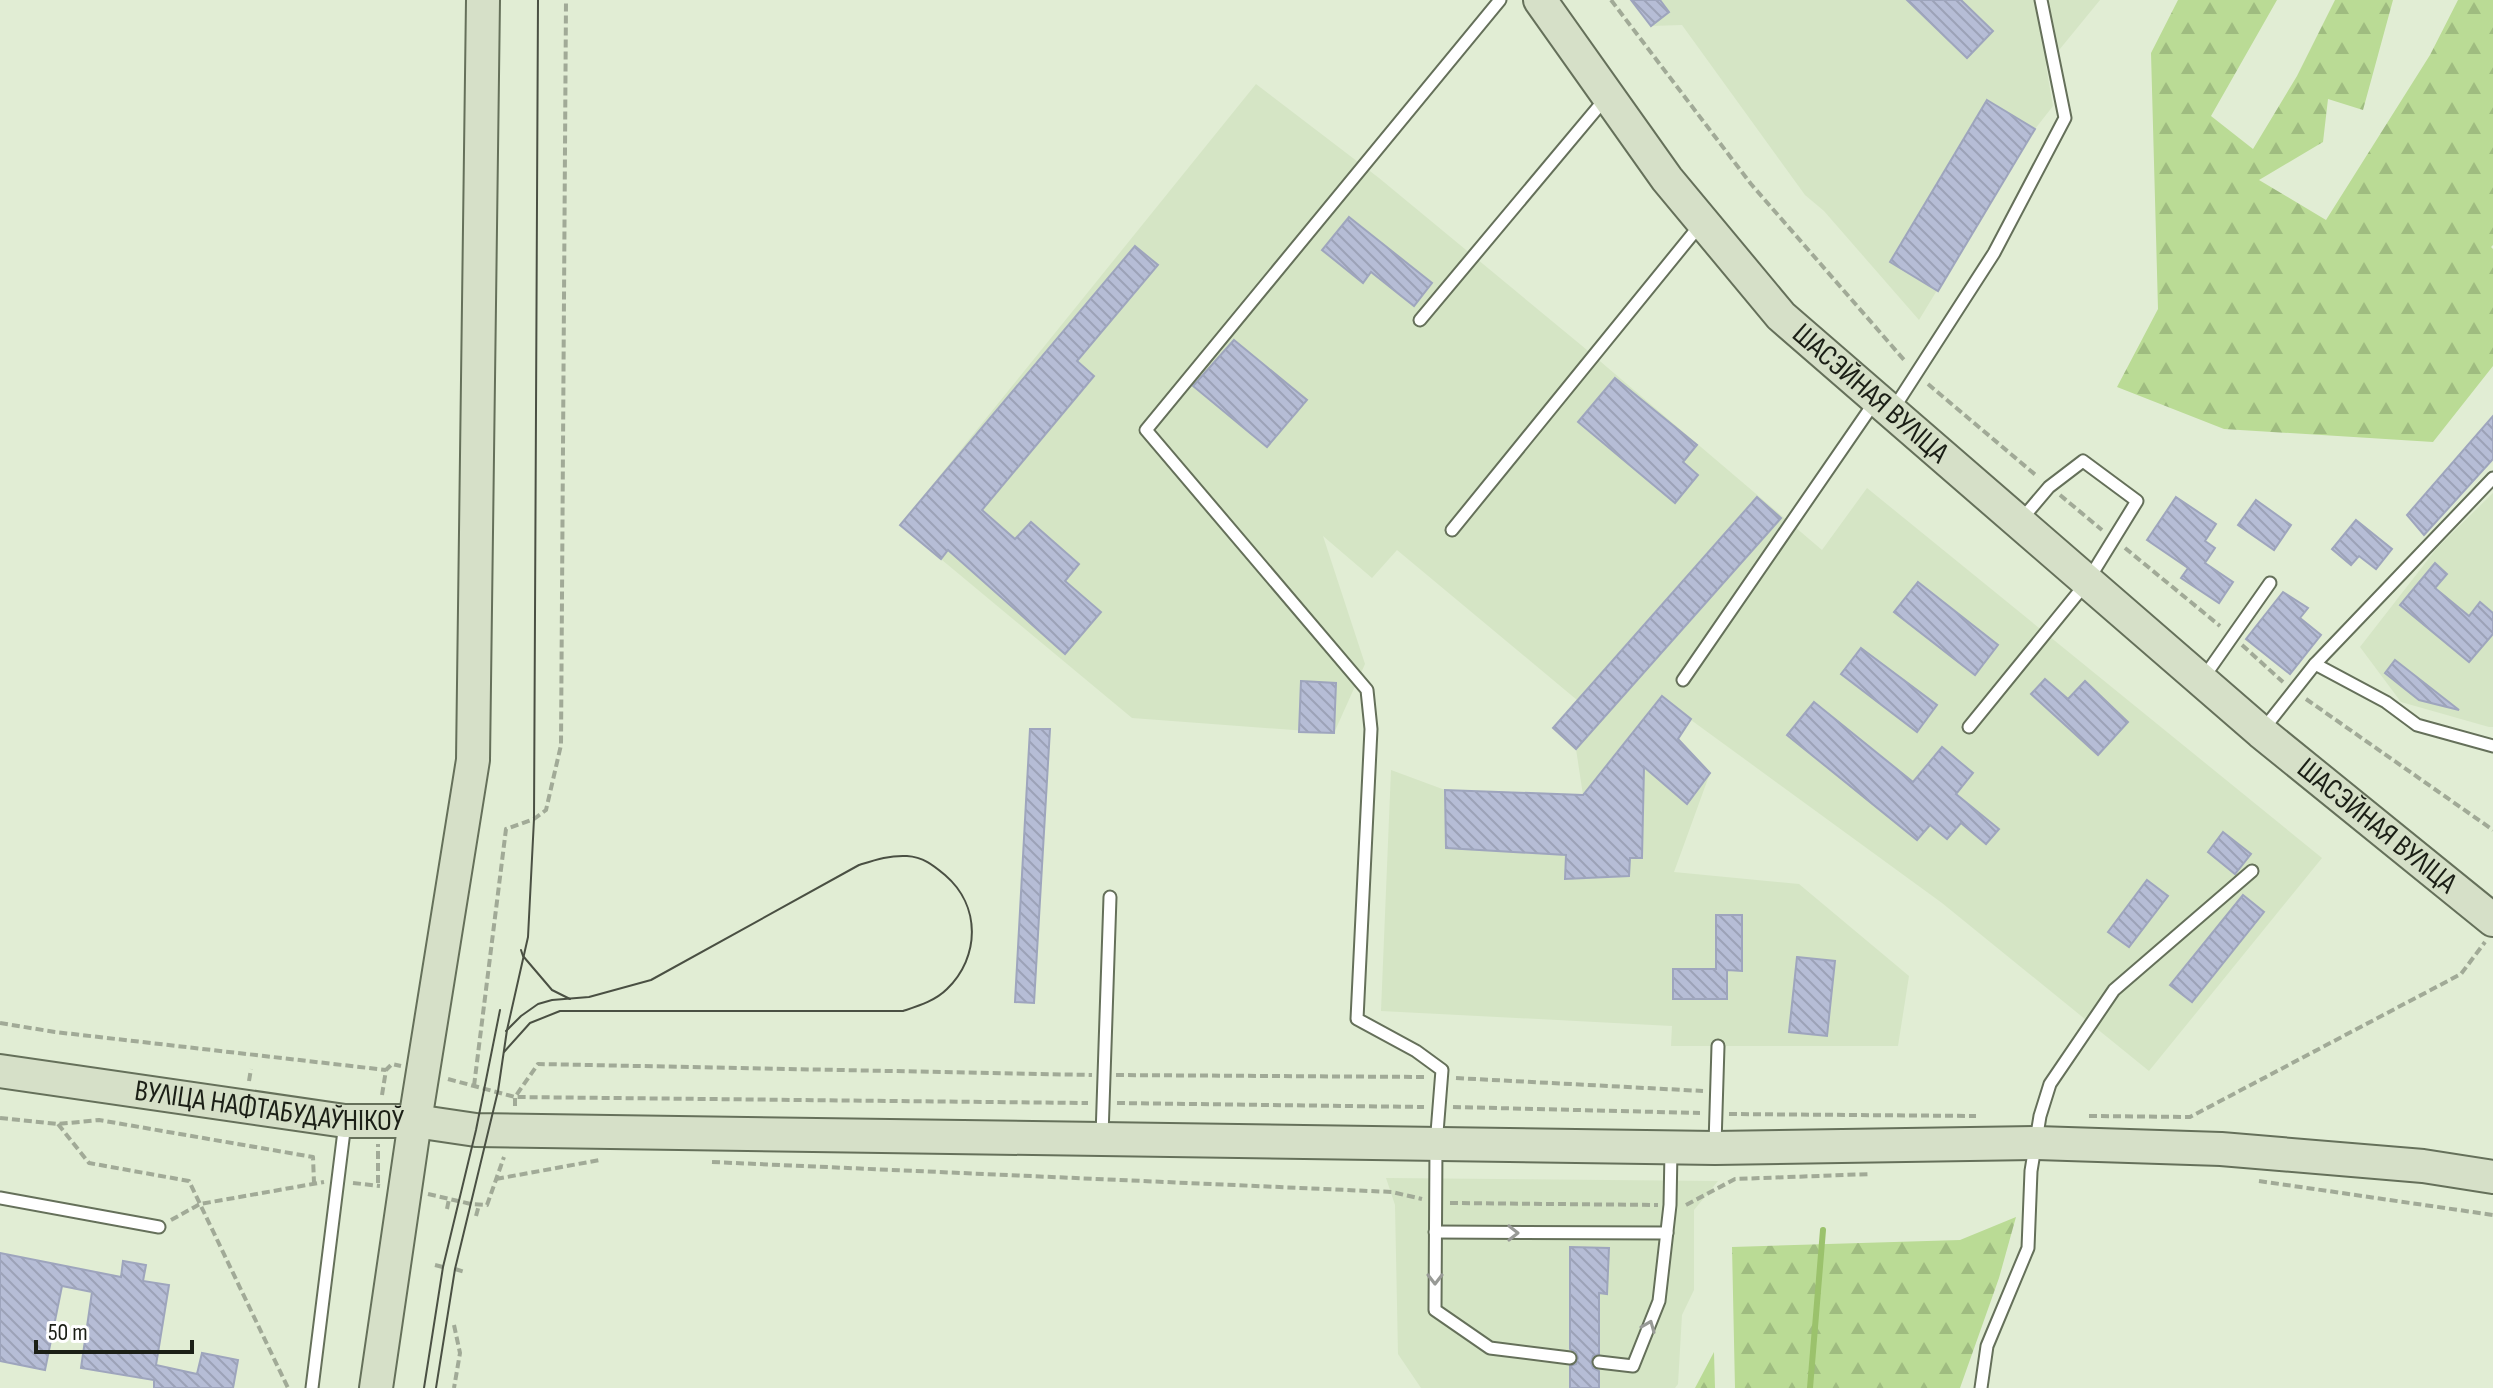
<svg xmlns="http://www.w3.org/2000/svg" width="2493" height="1388" viewBox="0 0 2493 1388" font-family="'Sofia Sans Condensed',sans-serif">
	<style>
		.built { fill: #d5e5c5 }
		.forest { fill: url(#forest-firs) }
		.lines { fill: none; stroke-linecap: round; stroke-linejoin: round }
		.stream { stroke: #9bc26c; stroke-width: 6 }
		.building { fill: url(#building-back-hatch); stroke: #9ea5bd; stroke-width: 2 }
		.lane-casing { stroke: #65705a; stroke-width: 15 }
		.secondary-casing { stroke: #65705a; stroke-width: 36 }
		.path { stroke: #a1aa97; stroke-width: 4; stroke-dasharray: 8 4; stroke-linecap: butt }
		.lane { stroke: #fff; stroke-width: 11 }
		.secondary { stroke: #d6e0c8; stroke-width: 32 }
		.tram { stroke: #4a5043; stroke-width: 2 }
		.oneway { stroke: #989a96 }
		.labels { text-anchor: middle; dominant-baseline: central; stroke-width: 7; stroke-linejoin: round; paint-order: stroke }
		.street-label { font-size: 30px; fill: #1b1f16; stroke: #fff }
	</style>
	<defs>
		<pattern id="forest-firs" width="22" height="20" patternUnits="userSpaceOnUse" patternTransform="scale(2)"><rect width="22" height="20" fill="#badb95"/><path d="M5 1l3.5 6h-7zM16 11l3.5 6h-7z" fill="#9fbc80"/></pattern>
		<pattern id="building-back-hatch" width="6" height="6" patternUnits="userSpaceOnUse" patternTransform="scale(2)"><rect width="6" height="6" fill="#b6bdd6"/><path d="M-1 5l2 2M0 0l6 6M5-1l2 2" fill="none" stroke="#9ca2b7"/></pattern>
	</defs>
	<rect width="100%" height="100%" fill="#e1edd4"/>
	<g class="built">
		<polygon points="1631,0 2100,0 2046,66 2053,106 2035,129 1919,320 1824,211 1805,195 1682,25 1651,26"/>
		<polygon points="1256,84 1379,178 1581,345 1822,550 1867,488 2322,858 2149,1071 1942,903 1691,720 1679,739 1710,773 1674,872 1799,884 1909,976 1898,1046 1671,1046 1672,1026 1381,1011 1391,770 1445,790 1583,795 1576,749 1553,728 1577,700 1397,550 1372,578 1323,536 1365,664 1334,733 1132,718 900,525"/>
		<polygon points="2493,493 2493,727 2489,727 2401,702 2360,647 2437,548"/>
		<polygon points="1386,1178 1718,1181 1694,1210 1694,1290 1682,1315 1678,1384 1675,1388 1421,1388 1398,1354 1395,1205"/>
	</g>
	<g class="forest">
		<polygon points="2178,0 2277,0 2211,116 2253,149 2297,76 2335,0 2393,0 2363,110 2328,99 2323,142 2259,180 2326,220 2430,55 2458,0 2493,0 2493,245 2491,247 2493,249 2493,366 2433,442 2224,429 2117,387 2158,309 2151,53"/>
		<polygon points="2016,1217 1999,1278 1960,1388 1735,1388 1732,1247 1960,1240"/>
		<polygon points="1714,1352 1715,1388 1695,1388"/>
	</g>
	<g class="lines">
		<polyline class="stream" points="1810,1388 1823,1230"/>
	</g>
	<g class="building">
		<polygon points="1631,0 1660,0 1669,12 1651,26"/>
		<polygon points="1907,0 1961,0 1993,31 1967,58"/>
		<polygon points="1987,100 2035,129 1938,291 1890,262"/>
		<polygon points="1349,217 1432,283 1414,306 1371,272 1363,283 1322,250"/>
		<polygon points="1135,246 1158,265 1077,361 1094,376 982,510 1015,539 1031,522 1079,564 1065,581 1101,612 1065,654 948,550 941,559 900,525"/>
		<polygon points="1234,340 1307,400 1267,447 1193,386"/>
		<polygon points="1615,378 1697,445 1683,462 1698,475 1675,503 1578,422"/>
		<polygon points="2493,416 2493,459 2424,535 2407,515"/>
		<polygon points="1757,497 1781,518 1576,749 1553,728"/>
		<polygon points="2176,497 2216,524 2205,541 2215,548 2205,563 2233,582 2219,603 2181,578 2188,568 2147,540"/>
		<polygon points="2256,500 2291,525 2274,550 2238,525"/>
		<polygon points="2356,520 2392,549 2376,569 2359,556 2351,565 2332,549"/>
		<polygon points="2435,563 2447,574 2435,588 2469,616 2480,602 2493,613 2493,634 2469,662 2400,605"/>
		<polygon points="1918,582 1998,645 1975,675 1894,612"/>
		<polygon points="2283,592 2308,608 2300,618 2321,635 2290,674 2246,639"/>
		<polygon points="1861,648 1937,705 1917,732 1841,674"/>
		<polygon points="2395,660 2459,710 2419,700 2385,673"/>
		<polygon points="2045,679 2068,699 2085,681 2128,722 2098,755 2031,694"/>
		<polygon points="1301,681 1336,683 1334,733 1299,732"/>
		<polygon points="1662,696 1691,719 1678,739 1710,773 1687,804 1644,767 1642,858 1630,858 1629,876 1565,879 1566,855 1446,848 1445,790 1583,795"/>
		<polygon points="1814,702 1913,782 1942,747 1973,773 1956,794 1999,829 1986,844 1961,823 1947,839 1930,825 1917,840 1787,735"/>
		<polygon points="1030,729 1050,729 1034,1003 1015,1002"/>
		<polygon points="2223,832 2251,854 2235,874 2208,852"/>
		<polygon points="2147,880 2168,896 2129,947 2108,932"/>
		<polygon points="2243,895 2264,912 2192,1002 2170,985"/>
		<polygon points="1716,915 1742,915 1742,971 1727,970 1727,999 1673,999 1673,969 1716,969"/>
		<polygon points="1797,957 1835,961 1827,1036 1789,1032"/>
		<polygon points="1570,1247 1609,1248 1607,1294 1599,1293 1599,1354 1593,1356 1591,1362 1593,1368 1599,1371 1599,1388 1570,1388 1570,1366 1576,1364 1578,1358 1576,1352 1570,1349"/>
		<polygon points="0,1253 121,1277 123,1261 146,1265 143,1281 169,1285 156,1365 197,1374 202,1353 238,1360 233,1388 154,1388 154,1380 81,1368 92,1292 62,1286 45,1370 0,1361"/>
	</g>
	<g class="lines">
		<defs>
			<g id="lane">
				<polyline points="1500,0 1146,430 1367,690 1371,729 1357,1019 1416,1051 1442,1070 1436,1145 1435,1310 1490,1348 1570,1358"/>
				<polyline points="1420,320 1605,99"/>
				<polyline points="1894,408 1994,253 2065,118 2041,0"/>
				<polyline points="1452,530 1700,225"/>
				<polyline points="2315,664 2493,478"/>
				<polyline points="2204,677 2270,583"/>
				<polyline points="1683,680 1876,400"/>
				<polyline points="1969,727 2087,582 2137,501 2083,461 2049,487 2021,520"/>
				<polyline points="2262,731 2315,664 2386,702 2417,725 2493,746"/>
				<polyline points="1102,1136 1110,897"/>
				<polyline points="1715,1144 1718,1046"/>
				<polyline points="0,1198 159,1227"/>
				<polyline points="1435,1232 1667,1233"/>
				<polyline points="1599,1362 1633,1366 1659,1301 1670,1205 1671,1151"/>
				<polyline points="312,1388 345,1123"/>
				<polyline points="1981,1388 1987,1346 2028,1248 2031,1171 2040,1116 2050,1084 2114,990 2252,871"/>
			</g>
			<g id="secondary">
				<path id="s1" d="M1540,0L1667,179L1781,316L2261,732L2493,920"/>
				<path id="s2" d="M0,1071L345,1121H415L476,1130L1715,1148L2037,1143L2221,1149L2423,1166L2493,1177"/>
				<polyline points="376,1388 415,1121 473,760 483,0"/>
			</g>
		</defs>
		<use href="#lane" class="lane-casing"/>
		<use href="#secondary" class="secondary-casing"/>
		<g class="path">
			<polyline points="1611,0 1751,184 1905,361"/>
			<polyline points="1928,384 2038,477"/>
			<polyline points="2060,495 2102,530"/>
			<polyline points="2125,548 2220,626"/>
			<polyline points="2242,645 2283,682"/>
			<polyline points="2306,699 2493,830"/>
			<polyline points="0,1023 55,1032 386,1070"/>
			<polyline points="1116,1075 1424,1077"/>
			<polyline points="1456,1078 1703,1091"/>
			<polyline points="448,1079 515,1097 1088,1103"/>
			<polyline points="249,1081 251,1069"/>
			<polyline points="474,1086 506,829 534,819 546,810 561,745 566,0"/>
			<polyline points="382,1095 386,1070 392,1064 401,1066"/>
			<polyline points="1117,1103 1424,1107"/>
			<polyline points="515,1106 515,1097 538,1064 1092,1075"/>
			<polyline points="1453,1107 1700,1113"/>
			<polyline points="1729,1114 1976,1116"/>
			<polyline points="2089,1116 2190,1117 2461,974 2485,942"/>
			<polyline points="0,1118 58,1124 99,1120 313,1157 314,1183"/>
			<polyline points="58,1124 89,1163 189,1181 288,1388"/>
			<polyline points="712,1162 1392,1192 1422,1199"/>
			<polyline points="496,1179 600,1160"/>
			<polyline points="2259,1181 2493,1215"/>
			<polyline points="353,1183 380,1186"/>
			<polyline points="378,1183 378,1144"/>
			<polyline points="428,1194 471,1204 487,1205 504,1157"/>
			<polyline points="1450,1203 1658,1205"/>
			<polyline points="1686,1205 1735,1179 1871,1174"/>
			<polyline points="447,1209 449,1199"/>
			<polyline points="476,1216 479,1205"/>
			<polyline points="171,1220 200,1204 324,1182"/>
			<polyline points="435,1265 443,1267"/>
			<polyline points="455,1269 465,1272"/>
			<polyline points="454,1325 460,1353 454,1388"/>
		</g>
		<use href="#lane" class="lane"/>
		<use href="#secondary" class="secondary"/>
		<g class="tram">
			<polyline points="521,950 523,956 552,990 570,999"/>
			<path d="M504,1052L530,1023L560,1011H903C918,1006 935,1001 947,989C980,957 981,906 945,875C933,865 923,857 907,856C890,855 875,860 859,865L651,980L589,997L552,1000L538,1004L521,1016L506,1031"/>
			<polyline points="424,1388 443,1267 476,1130 500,1010"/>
			<polyline points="436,1388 455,1269 498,1091 507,1030 528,937 534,819 538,0"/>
		</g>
	</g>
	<defs><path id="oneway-chevron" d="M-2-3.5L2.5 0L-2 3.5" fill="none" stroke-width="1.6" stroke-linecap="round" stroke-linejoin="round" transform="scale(2)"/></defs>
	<g class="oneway">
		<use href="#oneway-chevron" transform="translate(1513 1233)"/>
		<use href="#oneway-chevron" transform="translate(1435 1279) rotate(90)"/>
		<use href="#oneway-chevron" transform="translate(1649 1326) rotate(-68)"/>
	</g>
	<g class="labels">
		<g class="street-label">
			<text stroke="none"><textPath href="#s1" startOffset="516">ШАСЭЙНАЯ ВУЛІЦА</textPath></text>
			<text stroke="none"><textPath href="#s1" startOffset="1182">ШАСЭЙНАЯ ВУЛІЦА</textPath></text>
			<text stroke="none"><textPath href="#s2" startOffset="272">ВУЛІЦА НАФТАБУДАЎНІКОЎ</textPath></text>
		</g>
	</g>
	<path d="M36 1340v12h156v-12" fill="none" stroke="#1b1f16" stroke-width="4"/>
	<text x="48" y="1340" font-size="24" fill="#1b1f16" stroke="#ffffff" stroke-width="6" paint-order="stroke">50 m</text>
</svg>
